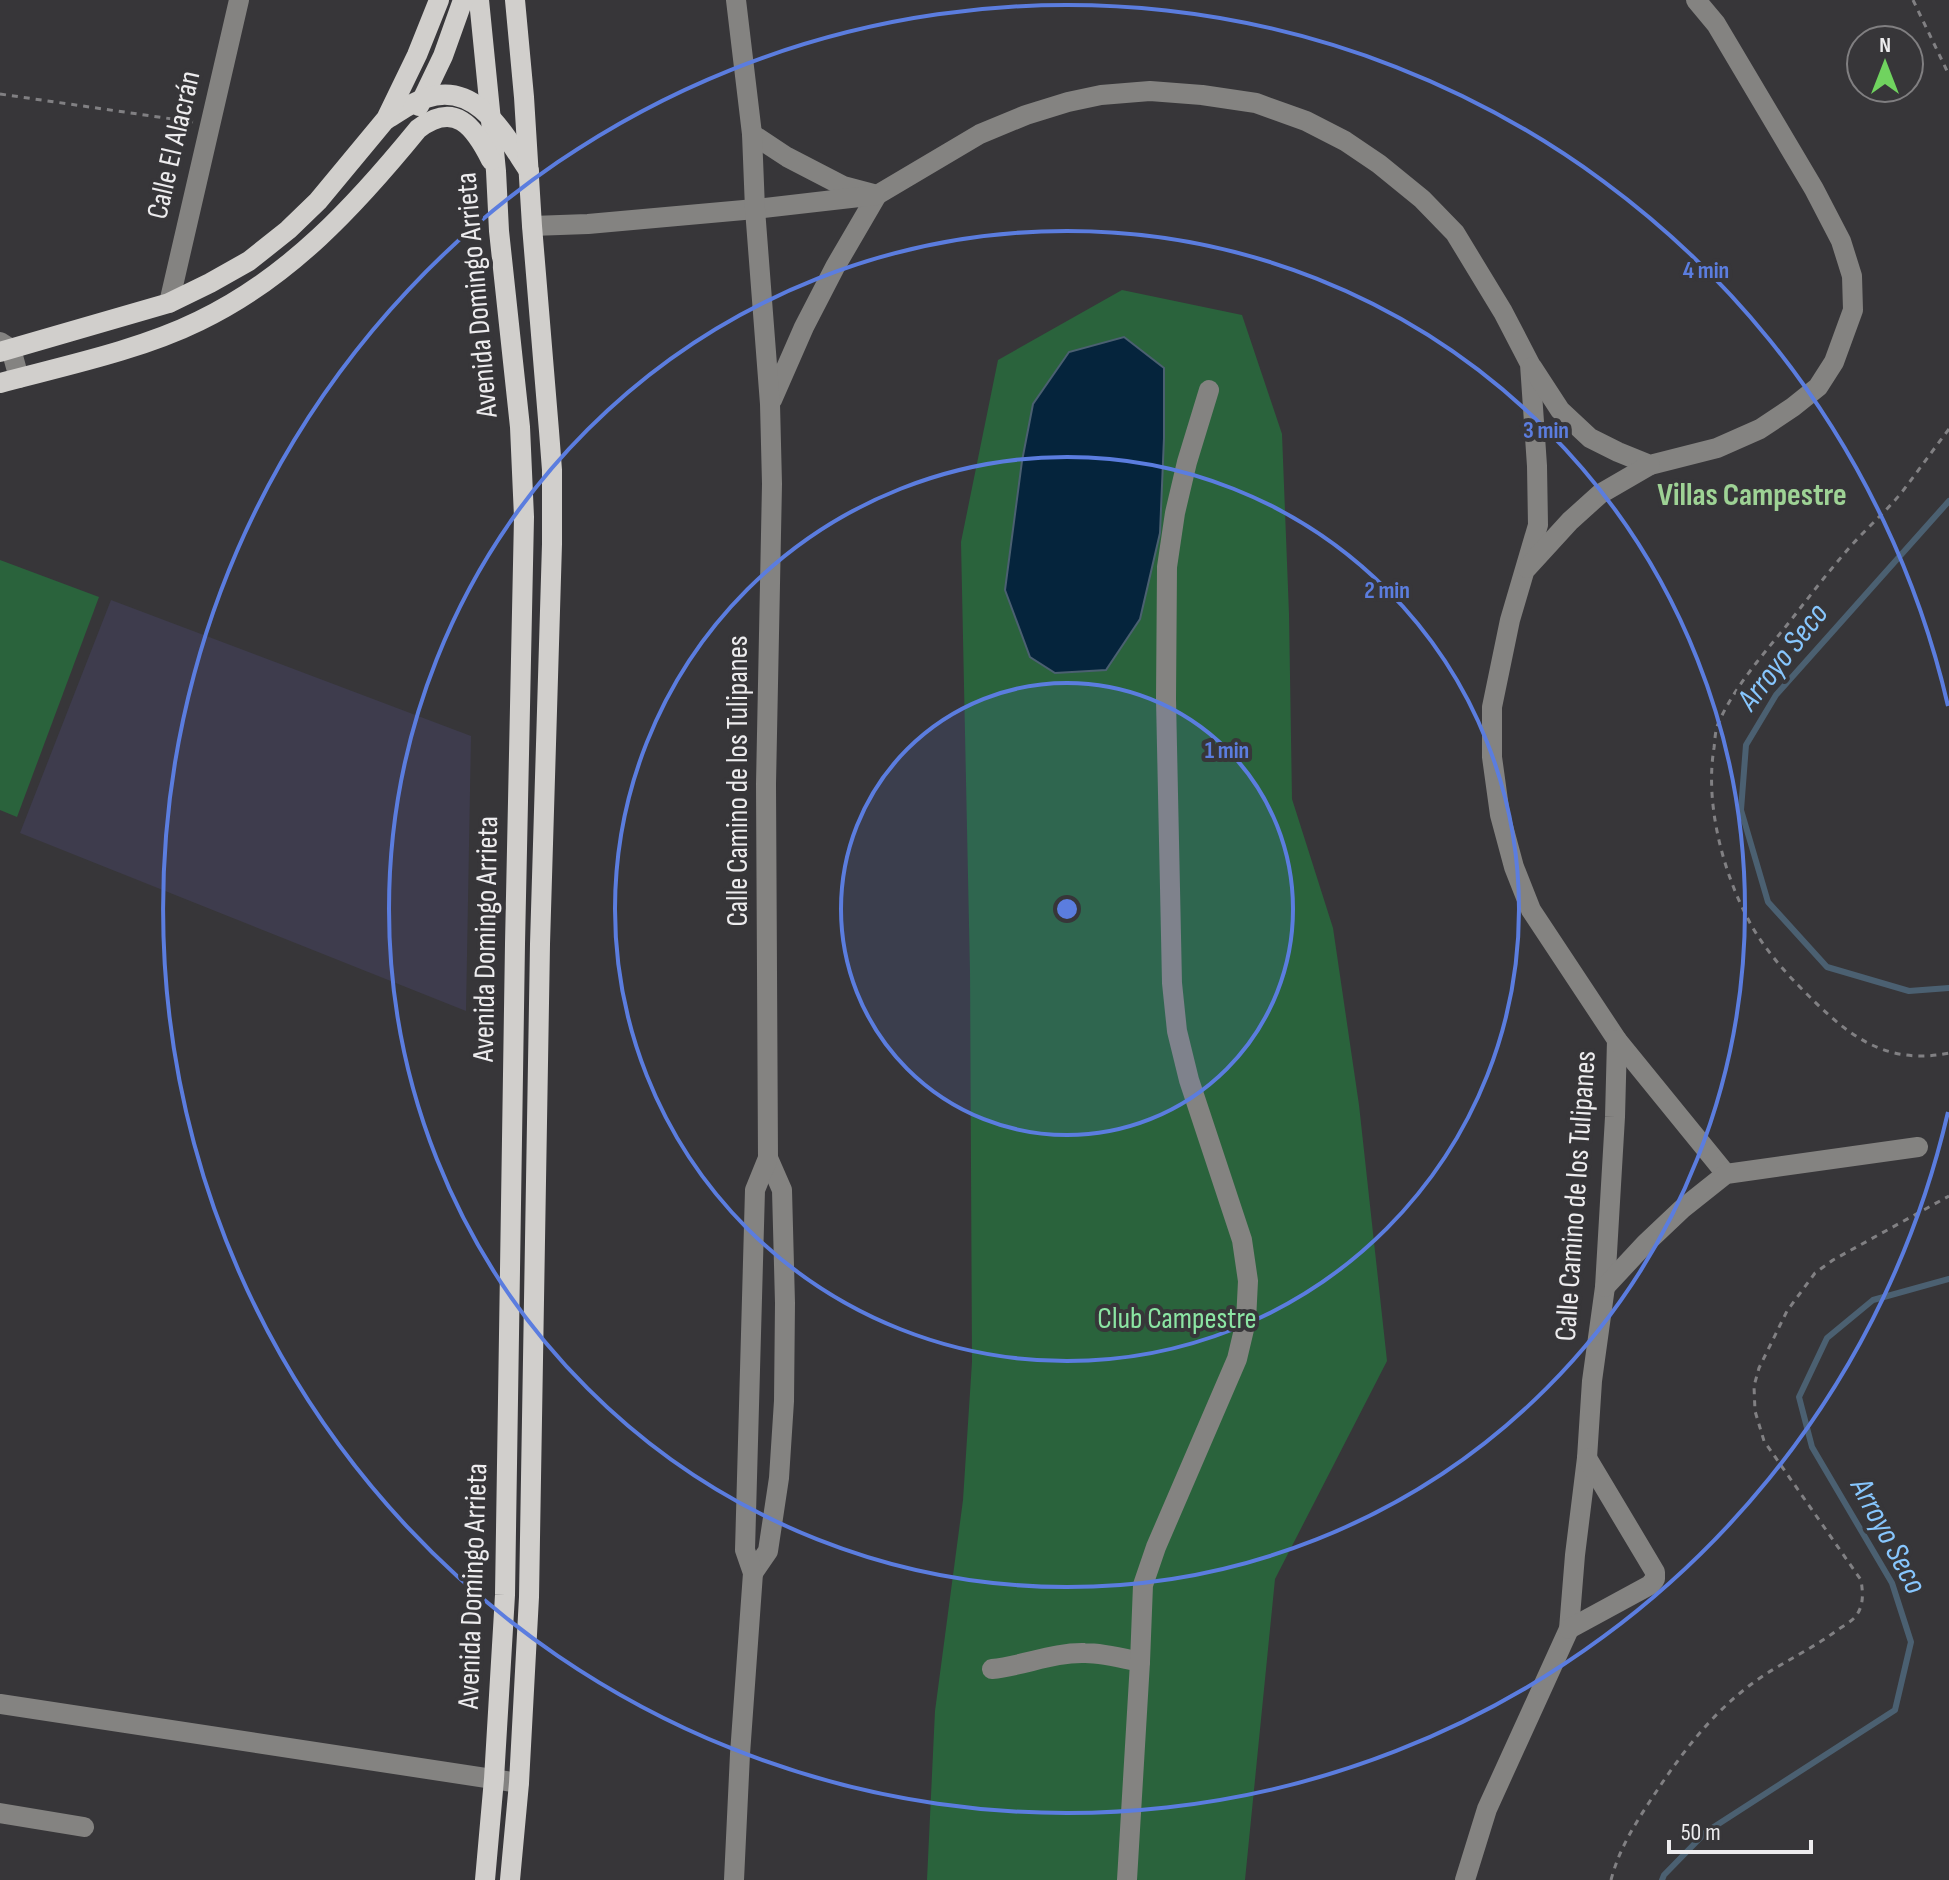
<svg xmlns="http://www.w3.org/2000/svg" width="1949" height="1880" viewBox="0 0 1949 1880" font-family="'Sofia Sans Condensed',sans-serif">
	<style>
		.education { fill: #3e3c4d }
		.green { fill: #2a633c }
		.water { fill: #05243c; stroke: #4b6071; stroke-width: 2 }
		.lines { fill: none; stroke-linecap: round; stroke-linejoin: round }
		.stream { stroke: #4b6071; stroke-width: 6 }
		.path { stroke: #818083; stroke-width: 3; stroke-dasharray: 6 6; stroke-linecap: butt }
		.minor { stroke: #848381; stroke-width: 20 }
		.major { stroke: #d1cfcc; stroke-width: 20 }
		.ring { fill: none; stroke: #5b7ddf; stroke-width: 4 }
		.labels { text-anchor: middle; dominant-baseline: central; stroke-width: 8; stroke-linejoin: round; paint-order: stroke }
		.street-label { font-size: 30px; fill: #edecee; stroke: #373639 }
		.park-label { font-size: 30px; fill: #8be5a3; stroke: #373639 }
		.neighbourhood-label { font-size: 32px; font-weight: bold; fill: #9ed295; stroke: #373639 }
		.water-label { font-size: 32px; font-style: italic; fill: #87c6fd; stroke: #373639 }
		.centre { fill: #5b7ddf; stroke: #373639; stroke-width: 4 }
		.ring-label { font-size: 24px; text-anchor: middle; font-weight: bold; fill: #5b7ddf; stroke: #373639; stroke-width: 8; stroke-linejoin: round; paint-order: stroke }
	</style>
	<rect width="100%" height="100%" fill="#373639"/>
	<polygon class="education" points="111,600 471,736 466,1011 20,833"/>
	<g class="green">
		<polygon points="1122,290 1242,315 1282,434 1289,614 1292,799 1333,928 1359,1105 1387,1361 1275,1579 1245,1880 927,1880 935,1711 963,1500 972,1362 970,972 961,542 998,360"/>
		<polygon points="0,560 99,597 17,817 0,810"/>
	</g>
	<polygon class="water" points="1124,337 1164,368 1164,438 1160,533 1140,619 1106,670 1055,673 1030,657 1005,590 1022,461 1033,404 1069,352"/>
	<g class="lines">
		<g class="stream">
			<polyline points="1949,501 1776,695 1746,745 1741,810 1768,902 1827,967 1909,991 1949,988"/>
			<polyline points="1662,1880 1664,1875 1706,1832 1895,1710 1911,1642 1892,1583 1812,1447 1799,1397 1827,1338 1873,1300 1949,1279"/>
		</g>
		<g class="path">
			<polyline points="1913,0 1949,75"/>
			<polyline points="0,94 193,122"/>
			<path d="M1949,429C1933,450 1918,471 1902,492C1884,514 1862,532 1844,554C1824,577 1806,601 1787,625C1762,656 1734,687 1718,724C1715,731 1715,740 1714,748C1705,802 1722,869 1747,917C1758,940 1780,967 1798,985C1842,1030 1881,1067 1949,1053"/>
			<path d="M1611,1880C1619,1849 1635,1824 1652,1798C1683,1751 1716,1707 1763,1676C1787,1660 1813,1648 1836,1631C1843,1626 1851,1622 1856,1616C1864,1605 1863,1593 1861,1580L1764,1441L1755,1411L1754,1386L1759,1368L1787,1311L1815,1273L1833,1260L1949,1196"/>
		</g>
		<g class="minor">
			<polyline points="752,134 787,157 843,186 877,195 835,267 804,327 772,400"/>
			<polyline points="532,226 588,224 755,209 877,195 980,134 1026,115 1068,102 1101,95 1150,91 1202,95 1256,103 1306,121 1345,141 1379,164 1422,199 1455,233 1503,312 1530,364 1537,466 1538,525 1510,620 1492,707 1492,757 1500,815 1514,867 1531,910 1617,1040 1615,1117 1605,1287 1592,1381 1587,1458 1575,1555 1569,1629 1487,1809 1465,1880"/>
			<polyline points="169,303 239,0"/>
			<polyline points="0,342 11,349 19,378"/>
			<polyline points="1532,367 1560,410 1590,438 1618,452 1650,465 1717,448 1760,429 1793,407 1818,387 1834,362 1853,310 1852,276 1841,241 1814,189 1716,24 1696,0"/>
			<polyline points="1527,568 1570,521 1600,494 1650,465"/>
			<polyline points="1617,1040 1726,1174"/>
			<polyline points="1605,1287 1645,1244 1682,1209 1726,1174 1918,1147"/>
			<polyline points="753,1573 768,1551 779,1478 784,1401 785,1303 782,1190 768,1158"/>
			<polyline points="1569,1629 1650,1585 1655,1579 1655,1572 1587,1458"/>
			<path d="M992,1669C1023,1666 1054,1652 1085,1653C1103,1653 1122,1658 1140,1662"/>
			<polyline points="0,1704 519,1783"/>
			<polyline points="0,1813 84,1827"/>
			<polyline points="734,1880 740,1754 753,1573 745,1550 755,1190 768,1158 766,784 772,484 770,404 755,209 752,134 736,0"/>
			<polyline points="1127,1880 1140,1662 1143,1585 1156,1547 1237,1359 1246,1321 1248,1281 1242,1240 1189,1080 1177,1031 1172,983 1166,699 1167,567 1175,513 1187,462 1209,390"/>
		</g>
		<g class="major">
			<polyline points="479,0 496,171 499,231 520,427 524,517 515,944 505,1595 494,1779 485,1880"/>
			<polyline points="419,106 443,56 463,0"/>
			<path d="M387,119C399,112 412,102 426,98C477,80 505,136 529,171"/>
			<polyline points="0,352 169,303 210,283 249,261 288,230 318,201 386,119 417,55 439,0"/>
			<path d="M0,383C64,366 140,350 199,321C289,278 356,205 418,129C455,101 474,126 491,160"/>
			<polyline points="510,1880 519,1783 529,1597 540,944 552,544 552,470 549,431 532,226 524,97 515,0"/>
		</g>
	</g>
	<circle cx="1067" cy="909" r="226" fill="#5b7ddf" fill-opacity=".12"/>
	<g class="ring">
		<circle cx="1067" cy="909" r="226"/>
		<circle cx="1067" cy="909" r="452"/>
		<circle cx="1067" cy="909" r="678"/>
		<path d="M1948 1112A904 904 0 1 1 1948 706"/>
	</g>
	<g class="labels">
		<g class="street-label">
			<text transform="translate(174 145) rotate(-77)">Calle El Alacrán</text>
			<text transform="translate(477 295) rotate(-95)">Avenida Domingo Arrieta</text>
			<text transform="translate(738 781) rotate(-90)">Calle Camino de los Tulipanes</text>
			<text transform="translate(486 939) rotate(-89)">Avenida Domingo Arrieta</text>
			<text transform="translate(1576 1196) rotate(-86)">Calle Camino de los Tulipanes</text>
			<text transform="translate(473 1586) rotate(-88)">Avenida Domingo Arrieta</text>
		</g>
		<g class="park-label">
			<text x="1177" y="1319">Club Campestre</text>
		</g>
		<g class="neighbourhood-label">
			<text x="1752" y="495">Villas Campestre</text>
		</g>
		<g class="water-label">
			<text transform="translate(1783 657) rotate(-52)">Arroyo Seco</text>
			<text transform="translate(1888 1536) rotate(62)">Arroyo Seco</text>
		</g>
	</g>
	<circle cx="1067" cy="909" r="12" class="centre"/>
	<g class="ring-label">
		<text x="1706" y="278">4 min</text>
		<text x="1546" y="438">3 min</text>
		<text x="1387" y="598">2 min</text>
		<text x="1227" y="758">1 min</text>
	</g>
	<g transform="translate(1885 64)"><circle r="38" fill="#373639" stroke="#807f81" stroke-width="2"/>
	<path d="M0-6L14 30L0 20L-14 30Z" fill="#70d35f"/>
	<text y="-12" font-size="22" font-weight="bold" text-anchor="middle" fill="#edecee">N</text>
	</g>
	<path d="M1669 1840v12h142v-12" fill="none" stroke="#edecee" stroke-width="4"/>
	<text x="1681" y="1840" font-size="24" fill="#edecee" stroke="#373639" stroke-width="6" paint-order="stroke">50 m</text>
</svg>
